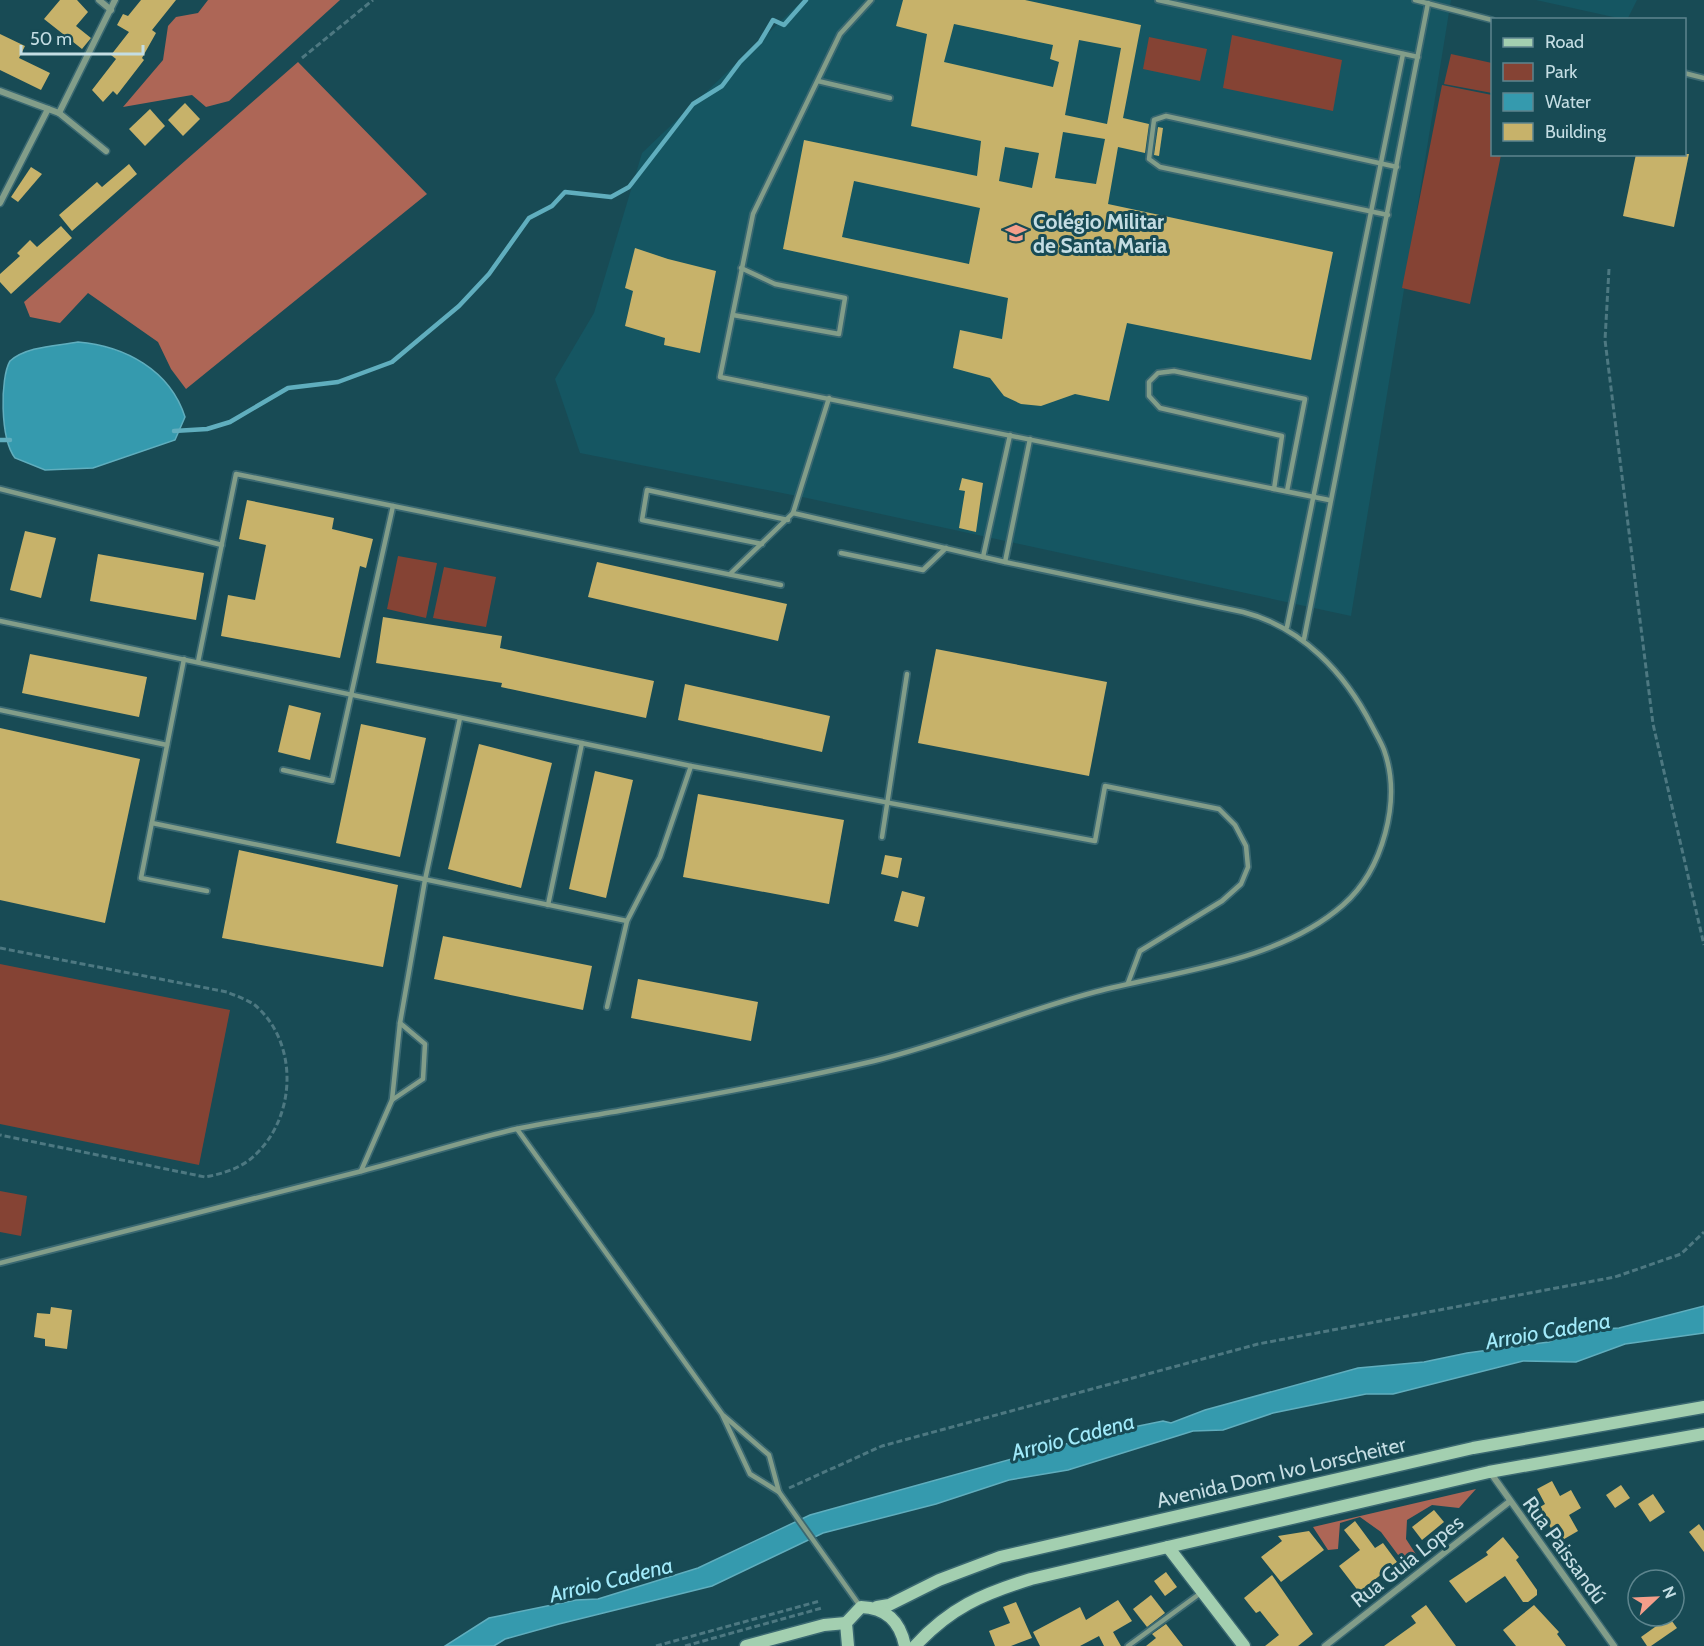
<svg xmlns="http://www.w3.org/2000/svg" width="1704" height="1646" viewBox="0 0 1704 1646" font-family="Cabin,sans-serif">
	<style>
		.built { fill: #155662 }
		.green { fill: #854334 }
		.forest { fill: #ad6656 }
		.water { fill: #359aae; stroke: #60aebe; stroke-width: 1.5 }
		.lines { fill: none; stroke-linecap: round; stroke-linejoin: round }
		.stream { stroke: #60aebe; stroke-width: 4.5 }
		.building { fill: #c7b26a; fill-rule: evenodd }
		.lane-casing { stroke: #3a6871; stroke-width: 8 }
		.street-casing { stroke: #3a6871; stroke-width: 9 }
		.secondary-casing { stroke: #3a6871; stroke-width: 15 }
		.path { stroke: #4d7881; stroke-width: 3; stroke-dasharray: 6 3; stroke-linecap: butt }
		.lane { stroke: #829d89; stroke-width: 4.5 }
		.street { stroke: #829d89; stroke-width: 6 }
		.secondary { stroke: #a3cfb0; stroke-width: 12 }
		.labels { text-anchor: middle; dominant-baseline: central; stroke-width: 6; stroke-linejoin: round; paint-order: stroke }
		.poi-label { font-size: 21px; font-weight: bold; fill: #c4dde3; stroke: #184b55; text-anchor: start }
		.street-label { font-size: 21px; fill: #c4dde3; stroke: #184b55 }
		.water-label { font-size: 22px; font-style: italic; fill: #a1eafa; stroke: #184b55 }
	</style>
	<rect width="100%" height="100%" fill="#184b55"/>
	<g class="built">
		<polygon points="803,0 1451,0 1351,616 807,498 580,453 555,379 594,313 642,153"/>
		<polygon points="1536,0 1637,0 1627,20"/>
	</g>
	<g class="green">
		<polygon points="1232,35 1342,60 1333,111 1223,88"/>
		<polygon points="1149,37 1207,49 1200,81 1143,69"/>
		<polygon points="1451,54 1492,63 1492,93 1444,84"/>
		<polygon points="1442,85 1492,95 1492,154 1501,155 1470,304 1402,288"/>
		<polygon points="398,556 437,563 426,618 387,609"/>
		<polygon points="444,567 496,577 486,627 433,618"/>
		<polygon points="0,964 230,1010 199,1165 0,1124"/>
		<polygon points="0,1191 27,1196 21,1236 0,1232"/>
	</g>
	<g class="forest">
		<polygon points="208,0 340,0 229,101 206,107 192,95 123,107 163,60 168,26 176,17 198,13"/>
		<polygon points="298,62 427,194 186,389 171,369 158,342 88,293 60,323 30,317 24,302"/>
		<polygon points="1476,1489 1459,1508 1432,1505 1407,1520 1406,1539 1417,1556 1407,1567 1381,1532 1360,1517 1340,1523 1338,1549 1328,1550 1313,1527"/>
	</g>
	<g class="water">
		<path d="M78,342C125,346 170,370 185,417L175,440L93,468L45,470L15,458C0,438 0,378 10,361C27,346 57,346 78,342Z"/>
		<polygon points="1704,1306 1704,1333 1625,1344 1576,1362 1523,1361 1393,1394 1366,1394 1273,1413 1223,1430 1193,1431 1068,1470 1009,1480 936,1504 823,1533 712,1586 559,1624 505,1639 494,1646 445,1646 489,1618 576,1600 598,1599 698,1568 810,1515 1109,1432 1163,1421 1171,1423 1205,1410 1358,1368 1424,1362 1467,1353 1549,1342 1571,1331 1619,1328"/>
	</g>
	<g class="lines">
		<g class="stream">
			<polyline points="174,431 207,429 230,422 288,388 338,382 392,362 459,306 489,274 529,218 552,206 565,192 611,197 629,187 693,104 722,86 740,62 760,42 773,20 784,25 806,0"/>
			<polyline points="0,440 10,440"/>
		</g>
	</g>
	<g class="building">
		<polygon points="60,0 77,0 88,12 76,26 91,38 82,49 44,19"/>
		<polygon points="141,0 176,0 152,30 156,33 142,58 144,60 117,95 113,91 103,102 92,90 116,59 111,55 129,32 117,25 123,14 128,16"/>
		<path d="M903,0H1025L1141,25L1123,118L1149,124L1145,153L1118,147L1108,204L1333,252L1311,360L1127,323L1109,401L1075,394L1041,406L1021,404L1004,396L990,378L953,368L960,330L1002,339L1008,298L783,249L804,140L977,176L981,141L911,126L927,34L896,26ZM954,24L1053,45L1050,59L1059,62L1053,87L944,62ZM1079,40L1121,48L1107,124L1065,115ZM1063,132L1105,139L1096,184L1055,178ZM1005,147L1039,153L1032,188L999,181ZM854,181L980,208L969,264L842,237Z"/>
		<polygon points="0,34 25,46 19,58 50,73 41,90 0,70"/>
		<polygon points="185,103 200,119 183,136 168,120"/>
		<polygon points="150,109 165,126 145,146 129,129"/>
		<polygon points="1158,127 1163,128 1159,156 1154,155"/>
		<polygon points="1636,154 1689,154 1674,227 1623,216"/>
		<polygon points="129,164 137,174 72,231 59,215 97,182 102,187"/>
		<polygon points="31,167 42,174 18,202 11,197"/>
		<polygon points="61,226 72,238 11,294 0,282 0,274 20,256 17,253 30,240 37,247"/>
		<polygon points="635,248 668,259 716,271 700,353 664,345 665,338 625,326 633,291 625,288"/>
		<polygon points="962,478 983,483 976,532 959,528 965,491 959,490"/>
		<polygon points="247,500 334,518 332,529 373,539 366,568 360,566 340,658 221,636 228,595 255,600 266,545 239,539"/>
		<polygon points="25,531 56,538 41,598 10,590"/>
		<polygon points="98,554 204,573 196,620 90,601"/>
		<polygon points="597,562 787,604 778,641 588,597"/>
		<polygon points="383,617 502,636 500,648 654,681 646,718 501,687 502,683 376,663"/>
		<polygon points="936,649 1107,682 1089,776 918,743"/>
		<polygon points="30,654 147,677 139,717 22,693"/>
		<polygon points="685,684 830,716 822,752 678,720"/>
		<polygon points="289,705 321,713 310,760 278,752"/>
		<polygon points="361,724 426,738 400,857 336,843"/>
		<polygon points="0,728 140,759 105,923 0,900"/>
		<polygon points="479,744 552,763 521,888 448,869"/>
		<polygon points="595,771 633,780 606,898 569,889"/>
		<polygon points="698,794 844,820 829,904 683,877"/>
		<polygon points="239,850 398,885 383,967 222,938"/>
		<polygon points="885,855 902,858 898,878 881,874"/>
		<polygon points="902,891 925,897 918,927 894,921"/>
		<polygon points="443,936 592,966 583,1010 434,979"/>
		<polygon points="638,979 758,1002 751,1041 631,1018"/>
		<polygon points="51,1307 72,1310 67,1349 45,1346 45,1339 34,1337 37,1313 50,1314"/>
		<polygon points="1552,1481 1560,1496 1571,1490 1581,1508 1569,1515 1578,1531 1559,1542 1549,1525 1545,1527 1535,1510 1545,1504 1537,1489"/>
		<polygon points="1621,1485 1630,1498 1615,1508 1606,1495"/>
		<polygon points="1653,1494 1665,1512 1650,1522 1638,1504"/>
		<polygon points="1434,1510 1444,1522 1422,1540 1412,1527"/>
		<polygon points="1355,1521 1375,1548 1383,1543 1397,1562 1359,1592 1339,1566 1360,1550 1344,1530"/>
		<polygon points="1699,1524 1704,1531 1704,1552 1689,1532"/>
		<polygon points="1309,1531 1324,1550 1281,1582 1261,1557 1282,1541 1278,1536"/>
		<polygon points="1503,1537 1519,1557 1516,1560 1537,1590 1537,1595 1528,1602 1523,1602 1505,1576 1466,1603 1449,1581 1488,1555 1486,1552"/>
		<polygon points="1166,1572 1177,1587 1165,1596 1154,1581"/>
		<polygon points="1272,1575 1313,1634 1298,1646 1265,1646 1279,1635 1260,1611 1256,1613 1244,1598"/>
		<polygon points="1151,1595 1165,1613 1147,1627 1133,1609"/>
		<polygon points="1118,1600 1132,1621 1113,1632 1121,1646 1104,1646 1099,1636 1080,1646 1040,1646 1033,1632 1080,1607 1086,1620"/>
		<polygon points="1016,1602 1032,1638 1011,1646 995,1646 989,1631 1010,1623 1003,1607"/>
		<polygon points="1426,1605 1456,1646 1384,1646 1416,1623 1411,1616"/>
		<polygon points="1534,1605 1559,1632 1557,1634 1566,1646 1516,1646 1503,1630"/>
		<polygon points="1669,1617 1677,1628 1651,1646 1647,1646 1641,1637"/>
		<polygon points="1166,1624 1183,1646 1146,1646 1156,1638 1152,1634"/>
	</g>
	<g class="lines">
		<defs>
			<g id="lane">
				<polyline points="871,0 840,34 753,214 720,377 1329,500"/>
				<polyline points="1158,0 1418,57"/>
				<polyline points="1415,0 1492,20"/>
				<polyline points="1684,73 1704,78"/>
				<polyline points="818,81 890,98"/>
				<polyline points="1388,215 1160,167 1149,159 1154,120 1166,116 1397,167"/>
				<polyline points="733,315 839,334 845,298 775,284 741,268"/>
				<polyline points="0,489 222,545"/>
				<polyline points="1274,489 1282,436 1160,408 1149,396 1149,382 1158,373 1174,371 1305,399 1287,491"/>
				<polyline points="762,544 642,520 647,490 788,520"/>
				<polyline points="841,553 923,570 946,548"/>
				<polyline points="983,557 1010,435"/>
				<polyline points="1005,562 1030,439"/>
				<polyline points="730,574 793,513 829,398"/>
				<polyline points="0,621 691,766 1095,841 1105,786 1219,809 1235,825 1246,846 1248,867 1241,884 1222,901 1140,951 1128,983"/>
				<polyline points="1287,627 1403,54"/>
				<polyline points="1304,639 1428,3"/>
				<polyline points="184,659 141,878 207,891"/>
				<polyline points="198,662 236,474 781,585"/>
				<polyline points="0,710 167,745"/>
				<polyline points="283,770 332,781 393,506"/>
				<polyline points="152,823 627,921"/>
				<polyline points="882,837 907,674"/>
				<polyline points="548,905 582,743"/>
				<polyline points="607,1007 627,921 660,857 691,766"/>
				<polyline points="392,1100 423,1079 425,1044 400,1023"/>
				<polyline points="517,1129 722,1414 750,1474 779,1492"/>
				<polyline points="361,1171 392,1100 400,1023 425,880 460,718"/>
				<path d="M0,1263C121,1232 241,1202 362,1171C413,1158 464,1141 516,1129C554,1121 592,1116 630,1109C712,1095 793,1080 874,1061C948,1043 1020,1012 1095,992C1176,971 1278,962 1343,905C1383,870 1402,800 1384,750C1381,742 1376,734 1372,726C1345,673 1302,627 1243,612L1005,562L793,513"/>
				<polyline points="724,1416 769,1455 779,1492 860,1606"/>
				<polyline points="1128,1646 1202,1592"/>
			</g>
			<g id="street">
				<polyline points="99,0 111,10"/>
				<polyline points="0,91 59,113 106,151"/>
				<polyline points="59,113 115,0"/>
				<polyline points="0,203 48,109"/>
				<polyline points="1490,1472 1614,1646"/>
				<polyline points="1325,1646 1509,1502"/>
			</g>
			<g id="secondary">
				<polyline points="1168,1547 1244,1646"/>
				<polyline points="877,1607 889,1605 939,1580 1000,1557 1473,1448 1704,1407"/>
				<polyline points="746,1646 824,1625 846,1623"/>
				<path d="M848,1646L846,1623L861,1607C886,1608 900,1621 905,1646"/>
				<path d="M915,1646C950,1608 982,1594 1031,1579L1489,1472L1704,1434"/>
			</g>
		</defs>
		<use href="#lane" class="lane-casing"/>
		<use href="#street" class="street-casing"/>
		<use href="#secondary" class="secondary-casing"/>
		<g class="path">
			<polyline points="302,58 373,0"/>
			<polyline points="1609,269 1605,340 1653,724 1704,945"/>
			<path d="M0,948L227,992C236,996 249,1000 256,1006C299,1044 296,1117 255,1155C242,1168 222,1174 205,1177L0,1135"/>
			<polyline points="789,1488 882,1446 1258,1344 1615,1277 1681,1254 1704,1232"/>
			<polyline points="656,1646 820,1601"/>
			<polyline points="685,1646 822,1608"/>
		</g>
		<use href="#lane" class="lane"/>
		<use href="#street" class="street"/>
		<use href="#secondary" class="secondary"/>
	</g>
	<defs>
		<symbol id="school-bare" viewBox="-9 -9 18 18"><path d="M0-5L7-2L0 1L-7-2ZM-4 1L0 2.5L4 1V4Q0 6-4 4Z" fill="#f49e8a" stroke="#184b55" stroke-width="2.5" paint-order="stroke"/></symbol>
	</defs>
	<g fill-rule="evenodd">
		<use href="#school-bare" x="1001" y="218" width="30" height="30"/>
	</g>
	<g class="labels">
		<g class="poi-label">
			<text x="1033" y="221">Colégio Militar<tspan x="1033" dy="24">de Santa Maria</tspan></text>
		</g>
		<g class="street-label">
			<text transform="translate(1281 1472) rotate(-13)">Avenida Dom Ivo Lorscheiter</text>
			<text transform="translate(1565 1550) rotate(54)">Rua Paissandú</text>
			<text transform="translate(1407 1561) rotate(-38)">Rua Guia Lopes</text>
		</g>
		<g class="water-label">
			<text transform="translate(1548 1331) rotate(-10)">Arroio Cadena</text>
			<text transform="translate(1073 1437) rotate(-15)">Arroio Cadena</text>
			<text transform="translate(611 1580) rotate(-14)">Arroio Cadena</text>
		</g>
	</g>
	<rect x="1491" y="18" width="195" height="138" fill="#184b55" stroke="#5d858e" stroke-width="1.5"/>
	<rect x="1503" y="38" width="30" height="9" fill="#a3cfb0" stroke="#5d858e" stroke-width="1.5"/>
	<text x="1545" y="48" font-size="18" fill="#c4dde3">Road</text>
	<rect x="1503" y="63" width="30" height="18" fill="#854334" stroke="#5d858e" stroke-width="1.5"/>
	<text x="1545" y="78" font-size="18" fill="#c4dde3">Park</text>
	<rect x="1503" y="93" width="30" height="18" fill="#359aae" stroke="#5d858e" stroke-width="1.5"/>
	<text x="1545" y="108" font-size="18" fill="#c4dde3">Water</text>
	<rect x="1503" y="123" width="30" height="18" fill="#c7b26a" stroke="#5d858e" stroke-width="1.5"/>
	<text x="1545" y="138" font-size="18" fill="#c4dde3">Building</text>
	<g transform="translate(1656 1598) rotate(67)"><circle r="28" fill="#184b55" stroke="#5d858e" stroke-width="1.5"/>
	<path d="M0-4.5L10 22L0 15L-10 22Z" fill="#f49e8a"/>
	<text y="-9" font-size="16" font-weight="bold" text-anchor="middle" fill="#c4dde3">N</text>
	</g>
	<path d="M21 45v9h122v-9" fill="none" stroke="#c4dde3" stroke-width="3"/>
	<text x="30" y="45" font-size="18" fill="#c4dde3" stroke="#184b55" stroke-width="4.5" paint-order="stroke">50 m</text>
</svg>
